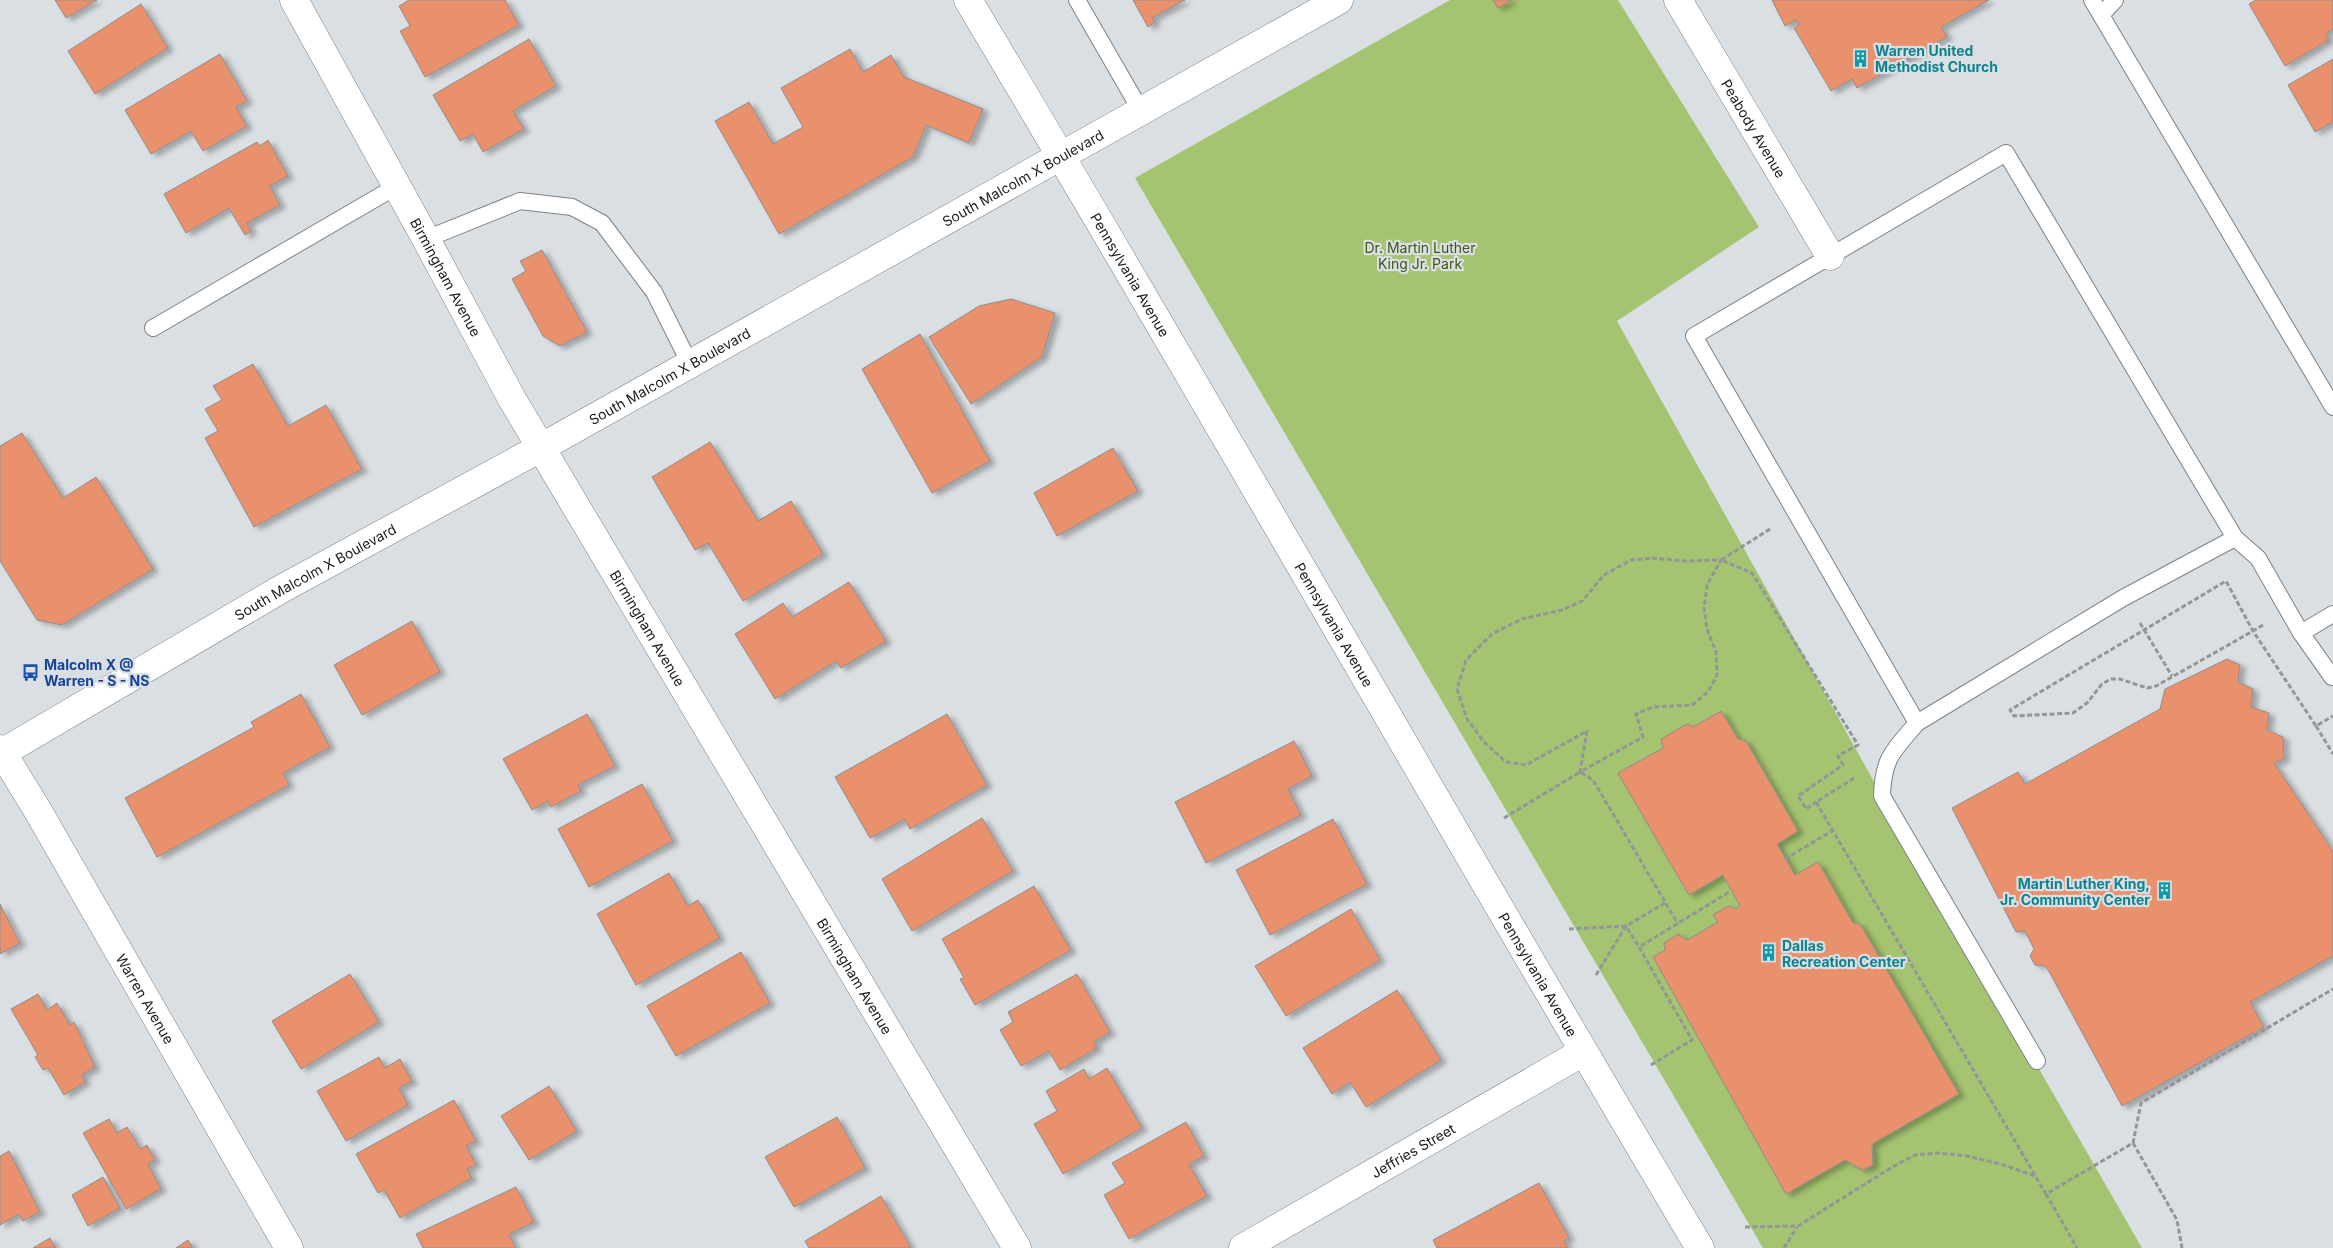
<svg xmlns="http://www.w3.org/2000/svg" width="2333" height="1248" viewBox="0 0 2333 1248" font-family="Inter,sans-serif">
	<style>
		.green { fill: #a5c471 }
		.building { fill: #e9906c; stroke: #938d8b; filter: url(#shadow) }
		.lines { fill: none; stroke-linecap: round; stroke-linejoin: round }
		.service-casing { stroke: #7d8286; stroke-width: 18 }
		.minor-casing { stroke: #7d8286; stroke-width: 29 }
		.tertiary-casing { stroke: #7d8286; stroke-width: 29 }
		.path { stroke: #929699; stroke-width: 3; stroke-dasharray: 5 2.5; stroke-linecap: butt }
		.service { stroke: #fff; stroke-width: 16 }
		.minor { stroke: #fff; stroke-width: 28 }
		.tertiary { stroke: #fff; stroke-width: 28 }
		.labels { text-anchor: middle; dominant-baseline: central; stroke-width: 4.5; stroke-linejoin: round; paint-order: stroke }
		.culture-label { font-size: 14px; font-weight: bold; fill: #0d838f; stroke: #dadfe3; text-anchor: start }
		.street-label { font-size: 14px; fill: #1b1c1e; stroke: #dadfe3 }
		.park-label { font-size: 14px; fill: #415618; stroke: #dadfe3 }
		.transit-label { font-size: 14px; font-weight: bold; fill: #164399; stroke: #dadfe3; text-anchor: start }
	</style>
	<defs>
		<filter id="shadow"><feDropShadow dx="5.5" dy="3" stdDeviation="2.5" flood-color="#0004"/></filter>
	</defs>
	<rect width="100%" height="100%" fill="#dadfe3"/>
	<polygon class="green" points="1450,0 1618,0 1759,227 1617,321 1882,796 2142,1248 1763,1248 1135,178"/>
	<g class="building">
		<polygon points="55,0 97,0 66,18"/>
		<polygon points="409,0 505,0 519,25 425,77 400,31 410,26 399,6"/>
		<polygon points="1133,0 1185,0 1152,18 1155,22 1148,27"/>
		<polygon points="1493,0 1512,0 1498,8"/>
		<polygon points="1772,0 1989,0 1941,27 1947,37 1857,88 1852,79 1831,91 1794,28 1799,25 1796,20 1785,26"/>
		<polygon points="2256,0 2333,0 2333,29 2326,34 2329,40 2285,66 2249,4"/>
		<polygon points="141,4 168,48 95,94 68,51"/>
		<polygon points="529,39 556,86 513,111 524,129 483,152 473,134 460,141 433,95"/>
		<polygon points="850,49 863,72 891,55 904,77 983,109 969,143 926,125 913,157 779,234 715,121 749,102 773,144 803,127 781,88"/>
		<polygon points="220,54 247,101 236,107 247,126 203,151 191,131 151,154 125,110"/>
		<polygon points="2333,59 2333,122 2315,132 2288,85"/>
		<polygon points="268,140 288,176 270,186 280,205 247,223 251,231 245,235 229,208 186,233 164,194 257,142 260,146"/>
		<polygon points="542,250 587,332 560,346 543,336 512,279 526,271 520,261"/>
		<polygon points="1011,299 1055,313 1042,357 971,404 929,337 979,306"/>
		<polygon points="920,334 990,461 932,493 862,369"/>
		<polygon points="253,364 288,426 326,405 362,469 254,527 205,438 218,431 205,409 222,400 213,386"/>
		<polygon points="22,433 63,498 96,477 153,569 62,625 37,620 0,561 0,446"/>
		<polygon points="710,442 758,521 791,501 823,554 743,601 708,543 695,550 652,477"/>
		<polygon points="1113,448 1138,491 1057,536 1034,493"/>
		<polygon points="849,582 886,641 841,668 836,661 775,699 735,634 783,603 792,617"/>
		<polygon points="412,621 440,672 362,715 334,665"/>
		<polygon points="2227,659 2240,665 2238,682 2253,689 2251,707 2269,713 2267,730 2283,737 2284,759 2274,763 2333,851 2333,956 2250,1002 2264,1027 2122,1106 2046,966 2035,965 2030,956 2034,949 2025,931 2016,932 1952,808 2018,772 2025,784 2160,709 2165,689"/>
		<polygon points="301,694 330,747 283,773 289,785 157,857 125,798 254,727 251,722"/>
		<polygon points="1721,711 1738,739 1746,741 1798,831 1777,844 1795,875 1818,862 1853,923 1860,924 1959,1094 1872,1144 1873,1165 1863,1170 1845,1160 1786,1194 1653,957 1665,950 1664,943 1678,934 1687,940 1718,922 1713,915 1728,906 1736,909 1740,906 1723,875 1689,895 1618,773 1663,748 1661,739 1687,724 1693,727"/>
		<polygon points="587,714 615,766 578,785 581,791 551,807 548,801 532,810 503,759"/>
		<polygon points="947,714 987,785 910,829 905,819 870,838 835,777"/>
		<polygon points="1294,741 1312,776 1288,789 1301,815 1206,863 1175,802"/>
		<polygon points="642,784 673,841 589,887 558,829"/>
		<polygon points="982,818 1013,871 912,931 882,879"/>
		<polygon points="1333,819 1367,884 1270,935 1236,870"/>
		<polygon points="669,873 688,906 698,900 720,938 636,985 597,914"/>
		<polygon points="1034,886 1071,950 975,1005 960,979 964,978 942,939"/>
		<polygon points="0,904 20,943 0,954"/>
		<polygon points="1351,909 1380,960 1286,1016 1255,966"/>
		<polygon points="741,952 770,1003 676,1056 647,1006"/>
		<polygon points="350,974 379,1022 301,1069 272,1021"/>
		<polygon points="1077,974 1110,1032 1094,1042 1097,1048 1060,1070 1049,1051 1021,1066 1000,1030 1013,1022 1008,1012"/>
		<polygon points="1397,990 1441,1060 1366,1107 1350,1082 1332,1094 1303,1048"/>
		<polygon points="38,994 47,1010 57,1003 70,1025 74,1022 95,1067 82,1075 85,1082 64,1095 48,1068 43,1070 35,1057 38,1055 11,1009"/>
		<polygon points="379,1057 385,1068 400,1059 412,1081 399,1088 408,1105 346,1141 317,1091"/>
		<polygon points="1107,1068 1142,1128 1063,1174 1034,1124 1057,1111 1046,1091 1084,1069 1089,1079"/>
		<polygon points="549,1086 577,1131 529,1160 501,1116"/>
		<polygon points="454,1100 476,1141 466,1146 476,1164 467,1169 472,1178 400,1218 384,1190 378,1193 356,1154"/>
		<polygon points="837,1117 865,1168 794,1207 765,1157"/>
		<polygon points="109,1119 117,1133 127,1127 140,1149 147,1145 155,1160 148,1164 161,1189 126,1209 83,1133"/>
		<polygon points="1186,1122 1204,1156 1189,1164 1207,1196 1129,1239 1104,1195 1125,1183 1112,1163"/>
		<polygon points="9,1151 40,1212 23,1221 19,1214 0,1225 0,1156"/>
		<polygon points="103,1177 120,1208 88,1226 72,1195"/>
		<polygon points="1539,1183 1569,1238 1564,1241 1568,1248 1437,1248 1433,1240"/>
		<polygon points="516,1187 534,1222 509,1234 516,1248 423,1248 416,1234"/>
		<polygon points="881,1196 911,1248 809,1248 805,1241"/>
		<polygon points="50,1238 56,1248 33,1248"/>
		<polygon points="188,1240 193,1248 176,1248"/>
	</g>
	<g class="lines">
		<defs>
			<g id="service">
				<polyline points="1077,0 1141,111"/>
				<polyline points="2092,0 2333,407"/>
				<polyline points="2101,15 2115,0"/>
				<polyline points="426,239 520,201 572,207 602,223 654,292 690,364"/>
				<polyline points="153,328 397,186"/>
				<polyline points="2235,538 2123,598 1917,723 1694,336 2006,153 2235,538 2258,558 2301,633 2332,677 2333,677"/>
				<polyline points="2301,633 2333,614"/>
				<path d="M1917,723C1893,751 1883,758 1882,796L2037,1061"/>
			</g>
			<g id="minor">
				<path id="s1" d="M294,0L426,239L512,399L1017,1248"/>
				<path id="s2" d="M1678,0L1830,256"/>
				<path id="s3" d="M0,749L38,811L289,1248"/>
				<path id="s4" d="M1243,1248L1583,1052"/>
			</g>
			<g id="tertiary">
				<path id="s5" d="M968,0C1216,414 1453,834 1700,1248"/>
				<path id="s6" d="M0,754L283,588L542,447L1339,0"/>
			</g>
		</defs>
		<use href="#service" class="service-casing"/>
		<use href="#minor" class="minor-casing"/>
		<use href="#tertiary" class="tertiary-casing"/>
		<g class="path">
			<polyline points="1770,529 1721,560 1752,573 1858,745 1838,756 1843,765 1798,796 1806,809 1816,802"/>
			<polygon points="1652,558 1685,561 1721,560 1707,585 1704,609 1707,629 1716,652 1717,675 1708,692 1692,705 1653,707 1636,714 1643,737 1580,772 1587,731 1526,765 1506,762 1484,742 1467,719 1457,689 1466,660 1492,634 1522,619 1562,610 1582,601 1604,575 1631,560"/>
			<polyline points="2140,623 2172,676"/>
			<polyline points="2263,625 2253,631 2156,686 2147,688 2120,679 2111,679 2102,684 2087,703 2073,713 2014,716 2010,710 2226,581 2253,631 2316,726 2333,716"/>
			<polyline points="2316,726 2333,754"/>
			<polyline points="1854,778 1816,802 2046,1194 2133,1143 2141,1103 2333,989"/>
			<polyline points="1504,818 1580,772 1593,780 1678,924"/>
			<polyline points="1785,859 1832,831"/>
			<polyline points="1569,929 1626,926 1665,903"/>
			<polyline points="1596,975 1626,926 1639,947"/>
			<polyline points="1651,1065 1692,1040 1639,947 1731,891"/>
			<polyline points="2133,1143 2177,1220 2182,1248"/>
			<polyline points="2046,1194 2077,1248"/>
			<polyline points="1745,1227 1798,1226 1894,1166 1915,1155 1938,1153 1967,1156 2004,1165 2035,1176"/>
			<polyline points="1784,1248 1797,1227"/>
		</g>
		<use href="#service" class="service"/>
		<use href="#minor" class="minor"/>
		<use href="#tertiary" class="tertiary"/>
	</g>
	<defs>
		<symbol id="building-bare" viewBox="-9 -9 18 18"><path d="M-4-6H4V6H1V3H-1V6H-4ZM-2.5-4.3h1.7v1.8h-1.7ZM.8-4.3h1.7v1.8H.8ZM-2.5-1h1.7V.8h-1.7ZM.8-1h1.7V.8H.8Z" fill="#0f9aa8" stroke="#dadfe3" stroke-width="2.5" paint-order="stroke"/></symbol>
		<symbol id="bus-bare" viewBox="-9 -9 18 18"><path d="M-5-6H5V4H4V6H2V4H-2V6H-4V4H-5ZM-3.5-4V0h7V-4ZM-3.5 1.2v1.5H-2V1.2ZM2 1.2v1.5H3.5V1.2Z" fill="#1a4fb4" stroke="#dadfe3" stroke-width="2.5" paint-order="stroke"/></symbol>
	</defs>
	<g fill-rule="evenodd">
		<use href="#building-bare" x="1848" y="46" width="25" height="25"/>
		<use href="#bus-bare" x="18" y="660" width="25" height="25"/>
		<use href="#building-bare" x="2152" y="878" width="25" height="25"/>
		<use href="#building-bare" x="1756" y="940" width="25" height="25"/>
	</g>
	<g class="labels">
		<g class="culture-label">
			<text x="1875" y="50">Warren United<tspan x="1875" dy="16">Methodist Church</tspan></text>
			<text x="2150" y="883" text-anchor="end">Martin Luther King,<tspan x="2150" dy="16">Jr. Community Center</tspan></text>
			<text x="1782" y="945">Dallas<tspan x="1782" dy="16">Recreation Center</tspan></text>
		</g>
		<g class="street-label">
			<text stroke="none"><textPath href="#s2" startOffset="149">Peabody Avenue</textPath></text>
			<text stroke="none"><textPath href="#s6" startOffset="1174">South Malcolm X Boulevard</textPath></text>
			<text stroke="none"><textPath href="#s5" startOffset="319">Pennsylvania Avenue</textPath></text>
			<text stroke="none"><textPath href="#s1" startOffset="316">Birmingham Avenue</textPath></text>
			<text stroke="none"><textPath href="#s6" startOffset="769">South Malcolm X Boulevard</textPath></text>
			<text stroke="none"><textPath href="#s6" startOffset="364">South Malcolm X Boulevard</textPath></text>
			<text stroke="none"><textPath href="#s5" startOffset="724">Pennsylvania Avenue</textPath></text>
			<text stroke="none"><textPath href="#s1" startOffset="721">Birmingham Avenue</textPath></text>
			<text stroke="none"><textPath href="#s5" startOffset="1129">Pennsylvania Avenue</textPath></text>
			<text stroke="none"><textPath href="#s1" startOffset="1126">Birmingham Avenue</textPath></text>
			<text stroke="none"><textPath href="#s3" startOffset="289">Warren Avenue</textPath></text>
			<text stroke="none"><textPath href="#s4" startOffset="196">Jeffries Street</textPath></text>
		</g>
		<g class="park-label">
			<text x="1420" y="247">Dr. Martin Luther<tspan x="1420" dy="16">King Jr. Park</tspan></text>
		</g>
		<g class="transit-label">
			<text x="44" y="664">Malcolm X @<tspan x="44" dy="16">Warren - S - NS</tspan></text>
		</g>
	</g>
</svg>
